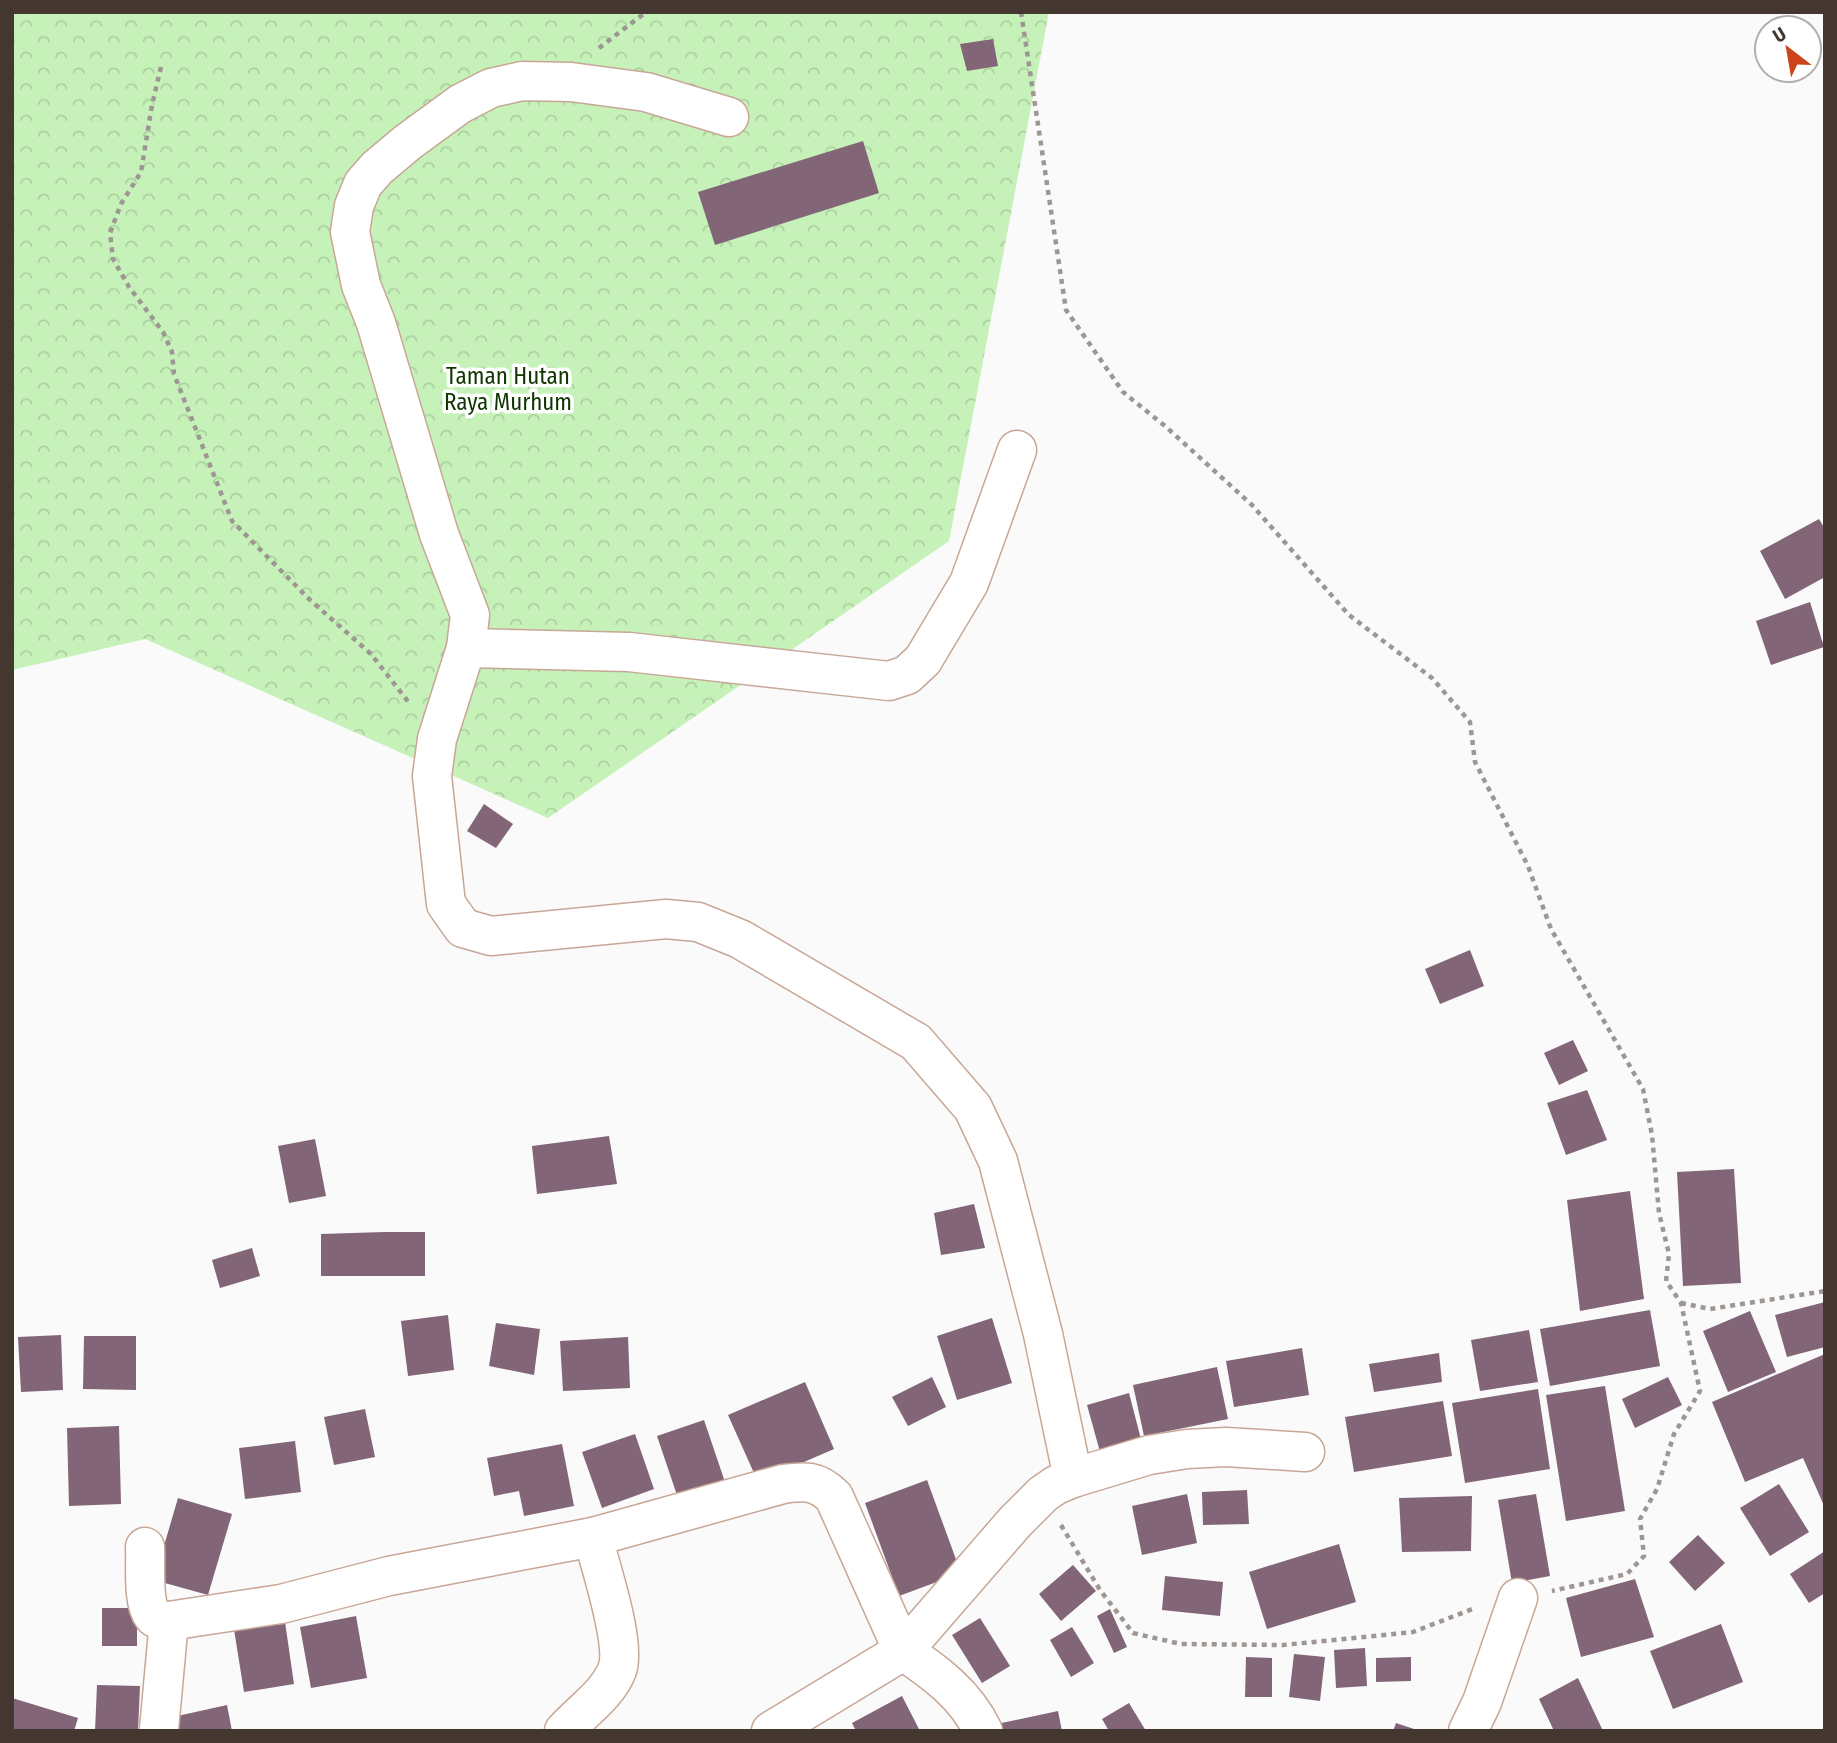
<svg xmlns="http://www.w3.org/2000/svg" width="1837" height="1743" viewBox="0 0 1837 1743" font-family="'Fira Sans Condensed',sans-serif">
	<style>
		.forest { fill: url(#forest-crowns) }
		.building { fill: #826577 }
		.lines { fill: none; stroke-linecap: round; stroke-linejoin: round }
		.minor-casing { stroke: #c7a796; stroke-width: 41 }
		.path { stroke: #9d9692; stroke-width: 4.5; stroke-dasharray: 5 5; stroke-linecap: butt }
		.minor { stroke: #fff; stroke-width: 38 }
		.labels { text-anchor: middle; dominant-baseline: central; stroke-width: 7; stroke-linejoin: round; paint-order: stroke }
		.park-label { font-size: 23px; fill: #103601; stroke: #fff }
	</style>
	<defs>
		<pattern id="forest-crowns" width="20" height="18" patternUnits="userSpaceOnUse" patternTransform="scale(1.75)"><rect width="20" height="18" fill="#c6f2b9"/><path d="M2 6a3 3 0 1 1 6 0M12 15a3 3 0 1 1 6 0" fill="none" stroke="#abd09f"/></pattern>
	</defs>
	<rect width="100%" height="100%" fill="#fafafa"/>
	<polygon class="forest" points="12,12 1049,12 949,541 548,818 145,639 12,670"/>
	<g class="building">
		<polygon points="993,39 998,66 967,71 960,44"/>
		<polygon points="863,141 879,193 715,245 698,192"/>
		<polygon points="1819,519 1825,529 1825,577 1785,599 1760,551"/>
		<polygon points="1810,602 1824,647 1771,665 1756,621"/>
		<polygon points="484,804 513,824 496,848 467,831"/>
		<polygon points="1470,950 1484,986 1440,1004 1425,969"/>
		<polygon points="1573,1040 1588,1071 1559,1085 1544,1053"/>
		<polygon points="1587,1090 1607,1140 1566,1155 1547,1103"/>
		<polygon points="609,1136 617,1184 537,1194 532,1146"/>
		<polygon points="315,1139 326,1196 289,1203 278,1146"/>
		<polygon points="1734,1169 1741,1283 1683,1286 1677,1172"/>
		<polygon points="1630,1191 1644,1299 1580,1311 1567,1200"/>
		<polygon points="974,1204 985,1248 941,1255 934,1213"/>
		<polygon points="384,1232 425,1232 425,1276 321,1276 321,1234"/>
		<polygon points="252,1248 260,1276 220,1288 212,1260"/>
		<polygon points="1825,1302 1825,1347 1787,1357 1775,1315"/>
		<polygon points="1650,1310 1660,1366 1550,1386 1540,1329"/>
		<polygon points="1750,1311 1776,1372 1728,1392 1703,1331"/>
		<polygon points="448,1315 454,1370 408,1376 401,1321"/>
		<polygon points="992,1318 1012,1383 957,1400 937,1336"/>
		<polygon points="496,1323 540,1329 534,1375 489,1366"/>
		<polygon points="1529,1330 1538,1382 1480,1391 1471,1340"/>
		<polygon points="61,1335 63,1390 21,1392 18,1337"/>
		<polygon points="84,1336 136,1336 136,1390 83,1389"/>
		<polygon points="628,1337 630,1388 563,1391 560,1341"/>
		<polygon points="1302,1348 1309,1395 1234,1407 1226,1361"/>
		<polygon points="1439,1353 1442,1382 1374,1392 1369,1364"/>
		<polygon points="1825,1354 1825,1508 1803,1458 1745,1482 1712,1402"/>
		<polygon points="1217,1367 1228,1419 1144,1436 1133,1385"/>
		<polygon points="932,1377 946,1407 908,1426 892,1397"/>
		<polygon points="1668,1377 1682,1405 1635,1428 1622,1399"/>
		<polygon points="805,1382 834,1449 758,1482 728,1415"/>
		<polygon points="1605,1386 1625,1511 1566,1521 1546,1395"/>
		<polygon points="1538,1389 1550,1469 1465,1483 1452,1403"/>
		<polygon points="1129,1393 1143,1447 1102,1459 1087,1405"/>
		<polygon points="1443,1401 1452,1456 1354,1472 1345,1417"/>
		<polygon points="365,1409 375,1457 334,1465 324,1417"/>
		<polygon points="704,1420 727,1488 680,1504 657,1436"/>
		<polygon points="119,1426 121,1504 69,1506 67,1428"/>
		<polygon points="635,1434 654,1489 602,1508 582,1452"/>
		<polygon points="295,1441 301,1492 245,1499 239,1448"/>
		<polygon points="562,1444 574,1506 524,1516 519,1491 494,1496 487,1458"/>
		<polygon points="927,1480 961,1573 899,1596 865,1503"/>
		<polygon points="1779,1484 1809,1532 1770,1556 1740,1508"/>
		<polygon points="1247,1490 1249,1524 1203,1525 1202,1492"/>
		<polygon points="1187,1494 1197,1543 1142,1555 1132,1506"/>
		<polygon points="1536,1494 1550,1576 1512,1583 1498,1500"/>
		<polygon points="1472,1496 1471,1551 1402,1552 1399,1498"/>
		<polygon points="178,1498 232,1514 208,1595 154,1580"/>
		<polygon points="1698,1535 1725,1563 1695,1591 1669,1562"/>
		<polygon points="1339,1544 1356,1602 1267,1629 1249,1572"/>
		<polygon points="1825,1551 1825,1593 1809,1603 1790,1574"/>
		<polygon points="1073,1565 1096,1591 1061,1621 1039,1594"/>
		<polygon points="1165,1576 1223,1582 1220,1616 1162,1610"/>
		<polygon points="1635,1579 1654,1637 1581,1657 1566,1598"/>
		<rect x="102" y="1608" width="35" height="38"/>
		<polygon points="1110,1609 1127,1647 1114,1653 1097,1616"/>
		<polygon points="284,1615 294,1684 244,1692 233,1623"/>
		<polygon points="356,1616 367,1678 311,1688 300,1627"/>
		<polygon points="980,1618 1010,1666 982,1683 952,1635"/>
		<polygon points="1721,1624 1743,1682 1673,1709 1650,1651"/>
		<polygon points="1072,1627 1094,1663 1071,1677 1050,1640"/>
		<polygon points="1365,1648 1367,1686 1336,1688 1334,1650"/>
		<polygon points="1294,1654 1325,1657 1320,1701 1289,1697"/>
		<polygon points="1246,1657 1272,1658 1272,1697 1245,1697"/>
		<polygon points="1411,1657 1411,1681 1376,1682 1376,1658"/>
		<polygon points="1578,1678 1603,1731 1554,1731 1539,1699"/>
		<polygon points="97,1685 140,1686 138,1731 95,1731"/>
		<polygon points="902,1696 920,1731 856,1731 852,1723"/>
		<polygon points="12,1698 78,1718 74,1731 12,1731"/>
		<polygon points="1129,1703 1146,1731 1109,1731 1102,1719"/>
		<polygon points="227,1705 232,1731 176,1731 173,1717"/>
		<polygon points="1058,1711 1062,1731 994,1731 992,1725"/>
		<polygon points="1396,1723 1417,1730 1417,1731 1393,1731"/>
	</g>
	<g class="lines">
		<defs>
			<g id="minor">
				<polyline points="729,117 646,92 571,82 522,81 491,88 460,104 408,142 377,168 363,184 354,206 350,232 361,285 376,323 439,534 470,615 466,648 437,739 432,776 446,904 463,928 491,936 666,919 698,922 740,939 916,1042 973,1108 998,1161 1043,1334 1073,1478"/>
				<polyline points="466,648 629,652 889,681 907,675 923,660 969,583 1017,450"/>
				<path d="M145,1547C146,1564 142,1603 153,1616C157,1621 163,1620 169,1621L281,1604L389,1576L593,1537"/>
				<polyline points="159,1729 169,1621"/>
				<path d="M564,1731C581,1712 608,1694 617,1670C627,1644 600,1566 593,1537L783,1484C805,1481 817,1480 834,1497L903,1651L1015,1522L1043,1494L1056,1485L1073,1478L1149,1455L1187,1449L1226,1447L1305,1452"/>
				<path d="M771,1731L903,1651C935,1672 966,1695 983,1731"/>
				<polyline points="1468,1731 1482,1702 1518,1598"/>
			</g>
		</defs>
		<use href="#minor" class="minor-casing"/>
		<g class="path">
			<polyline points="1021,12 1066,310 1123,392 1165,426 1252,505 1349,615 1432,678 1470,722 1475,762 1528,866 1551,929 1643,1089 1652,1135 1659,1213 1669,1254 1666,1281 1681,1303 1700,1391 1674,1434 1657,1489 1640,1519 1644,1556 1627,1574 1552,1591"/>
			<polyline points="599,48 646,12"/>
			<polyline points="161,67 152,105 141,172 121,204 110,233 113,259 129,287 163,332 172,352 174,374 232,521 309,599 371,654 410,704"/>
			<polyline points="1681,1303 1710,1309 1825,1291"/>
			<polyline points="1061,1525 1100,1590 1133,1633 1181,1644 1283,1645 1413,1632 1475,1608"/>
		</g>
		<use href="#minor" class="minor"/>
	</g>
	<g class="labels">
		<g class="park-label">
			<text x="508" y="376">Taman Hutan<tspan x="508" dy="26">Raya Murhum</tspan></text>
		</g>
	</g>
	<rect width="1837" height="1743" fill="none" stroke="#443730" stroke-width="28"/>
	<g transform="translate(1788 49) rotate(329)"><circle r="33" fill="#ffffff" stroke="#b4afac" stroke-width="2"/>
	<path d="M0-5L12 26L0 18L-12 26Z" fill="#cb431b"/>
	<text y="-10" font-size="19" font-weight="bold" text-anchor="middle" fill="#443730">U</text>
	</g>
</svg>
